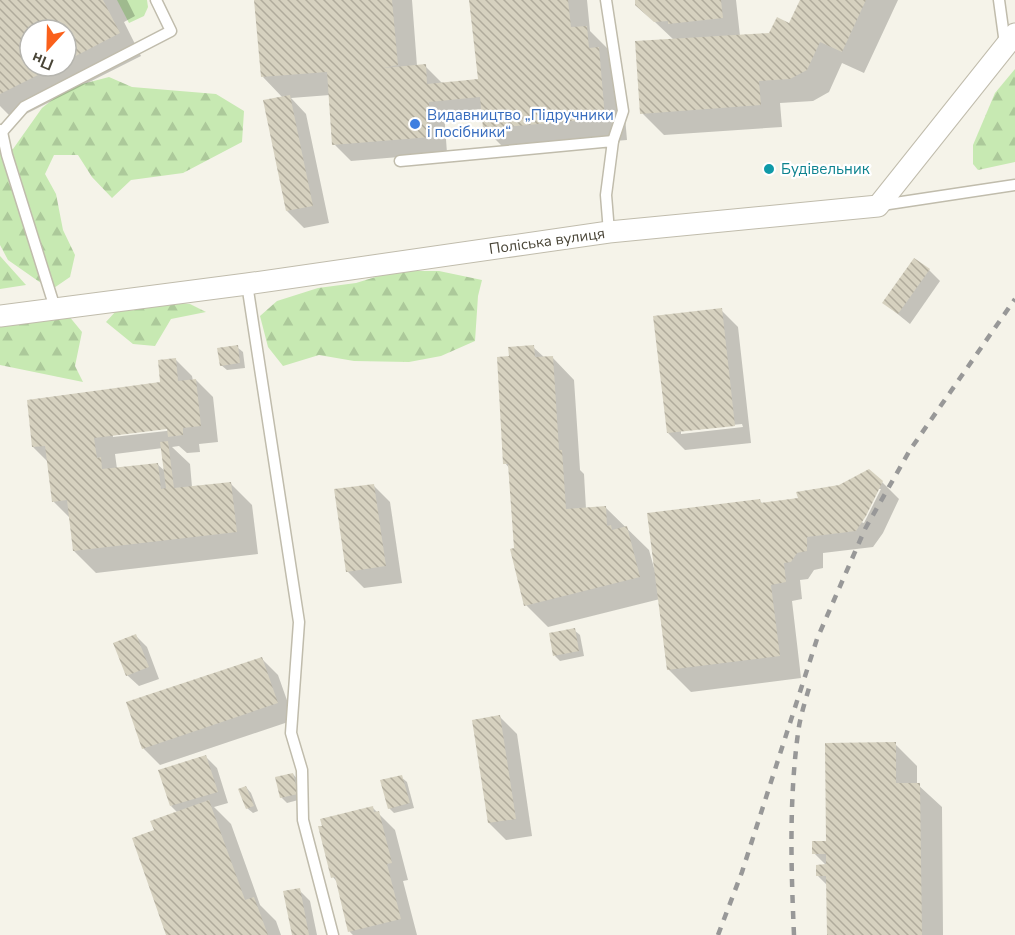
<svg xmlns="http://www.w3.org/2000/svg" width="1015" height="935" viewBox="0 0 1015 935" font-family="'Nunito Sans',sans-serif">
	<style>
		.grass { fill: #c7e9b2 }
		.forest { fill: url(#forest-firs) }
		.shadow { fill: #0003; fill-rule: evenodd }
		.building { fill: url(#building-back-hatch) }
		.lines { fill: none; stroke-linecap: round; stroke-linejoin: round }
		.lane-casing { stroke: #c0bcac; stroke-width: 13 }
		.street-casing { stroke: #c0bcac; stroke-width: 23 }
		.lane { stroke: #fff; stroke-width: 10 }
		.street { stroke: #fff; stroke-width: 21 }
		.rail { stroke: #989898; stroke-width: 4.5; stroke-dasharray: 8 8; stroke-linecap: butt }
		.shop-dot { fill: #3f7fe0; stroke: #fff; stroke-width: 2 }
		.culture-dot { fill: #0f9aa8; stroke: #fff; stroke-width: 2 }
		.labels { text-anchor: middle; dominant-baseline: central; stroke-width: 4.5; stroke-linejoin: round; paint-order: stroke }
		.shop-label { font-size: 15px; fill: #366cbe; stroke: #fff; text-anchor: start }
		.culture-label { font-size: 15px; fill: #0d838f; stroke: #fff; text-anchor: start }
		.street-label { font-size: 15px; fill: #494537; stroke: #fff }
	</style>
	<defs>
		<pattern id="forest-firs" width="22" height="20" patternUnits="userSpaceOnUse" patternTransform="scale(1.5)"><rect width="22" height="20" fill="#c7e9b2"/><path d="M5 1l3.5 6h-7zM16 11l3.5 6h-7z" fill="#acc99a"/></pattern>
		<pattern id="building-back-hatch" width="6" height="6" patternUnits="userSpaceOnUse" patternTransform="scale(1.5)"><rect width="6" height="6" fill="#d6d1bf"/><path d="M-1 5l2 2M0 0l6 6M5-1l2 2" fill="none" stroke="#b0ab9c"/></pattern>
	</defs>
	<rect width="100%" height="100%" fill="#f5f3e9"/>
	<polygon class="grass" points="117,0 147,0 148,7 144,16 129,23"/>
	<g class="forest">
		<polygon points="1015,69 1015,162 978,170 973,164 973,145 995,93"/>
		<polygon points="109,77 132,87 216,94 244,111 242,142 183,173 131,180 112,198 92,177 78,155 54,155 45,174 56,194 63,230 75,255 70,277 51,290 8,260 0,245 0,151 13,149 42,108 67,88"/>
		<polygon points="0,256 26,285 0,289"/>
		<polygon points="395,271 439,271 482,280 478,296 475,341 441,356 409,362 354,361 319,355 283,366 268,347 260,316 277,301 318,288 356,283"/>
		<polygon points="155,300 190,304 206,312 171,319 155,346 133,344 106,322 125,301"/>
		<polygon points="0,309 64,310 82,332 75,366 83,382 0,365"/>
	</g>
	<g class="shadow">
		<path d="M0,0H127L135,16L124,22L141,56L14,120L0,106ZM30,30H66V66H30Z"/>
		<polygon points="256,0 412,0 417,66 425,66 443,84 479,80 471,0 587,0 590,31 608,49 609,59 621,71 627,140 506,150 484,128 482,109 444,112 447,153 351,161 334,144 330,95 291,98 306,114 329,223 304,228 287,211 283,98 263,77"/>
		<polygon points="636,0 736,0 740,36 770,34 790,25 801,0 898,0 864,73 842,63 829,92 813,101 780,103 782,127 664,135 642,113 674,40 637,5"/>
		<polygon points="929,270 940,281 910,324 884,303"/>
		<path d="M721,310L738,327L751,443L685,450L668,433ZM742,424L743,427L681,434V430Z"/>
		<polygon points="237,347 243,352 245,368 227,370 221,365"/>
		<path d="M533,347L545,358L552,357L574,380L580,470L584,474L586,509L605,507L649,550L654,568L760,501L763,504L799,499L882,482L899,499L883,533L873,547L823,553V568L814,570L808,579L800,580L802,599L792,601L801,678L691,692L669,670L660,599L548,627L526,605L515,549L510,469L505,463L510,358ZM877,489H881L864,523L861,522Z"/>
		<path d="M175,359L192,376L193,381L196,380L213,397L218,442L199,444L200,452L187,453L179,446L172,447L190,464L192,487L230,483L252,505L258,554L96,573L74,551L71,519L53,501L48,462L33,447L162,383ZM175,427V430L113,437V434ZM163,448L166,472L157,464L117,469L115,454Z"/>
		<polygon points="373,485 390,502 402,583 364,588 347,571"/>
		<polygon points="574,630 580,635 584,656 560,661 555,656"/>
		<polygon points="136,636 147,647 159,679 139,686 127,675"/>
		<polygon points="261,658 278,675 294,720 160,765 143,748"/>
		<polygon points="500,717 517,734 532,836 506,840 489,823"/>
		<polygon points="895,744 917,766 917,784 942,807 943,935 829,935 828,886 818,876 827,866 814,853 827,842"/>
		<polygon points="206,757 217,768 228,803 214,807 231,824 260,905 276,921 281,935 168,935 156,831 178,813 171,806"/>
		<polygon points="293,774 298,780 302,799 287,803 281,797"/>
		<polygon points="401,777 407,782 414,808 394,813 389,808"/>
		<polygon points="246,787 251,793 258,811 253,813 247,808"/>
		<polygon points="372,807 395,830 408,880 403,881 417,935 353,935 350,932 337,882 333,877"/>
		<polygon points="299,890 310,901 317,935 294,935"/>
	</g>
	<g class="building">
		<polygon points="0,0 103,0 120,33 66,61 66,30 30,30 30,66 56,66 0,94"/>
		<polygon points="254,0 392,0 398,65 383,68 426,64 427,84 478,79 469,0 568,0 571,27 587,26 589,48 599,47 605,118 483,129 480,97 429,102 431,137 332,145 327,72 261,77"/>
		<polygon points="635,0 721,0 723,18 668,24 668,21 654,22 635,5"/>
		<polygon points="800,0 866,0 842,52 820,42 807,70 790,79 759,81 761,105 640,114 635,41 769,33 777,17 789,23"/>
		<polygon points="290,95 313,206 286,211 263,100"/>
		<polygon points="914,258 930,269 898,314 882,303"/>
		<polygon points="722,308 735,426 667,433 653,316"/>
		<polygon points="238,345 240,363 220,366 217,348"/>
		<polygon points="534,345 535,357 553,356 559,450 562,450 566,509 606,506 607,526 611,525 612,530 627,526 640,577 524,606 510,549 514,548 508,464 503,464 497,357 509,356 508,347"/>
		<polygon points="176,358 178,381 196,379 201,426 183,428 183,435 168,437 167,429 94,438 97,458 101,457 102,469 158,463 161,489 166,488 160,442 168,441 174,488 231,482 237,532 73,551 67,500 52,502 45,446 32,447 27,400 160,382 158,360"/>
		<polygon points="869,469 883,481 866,516 856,531 807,537 807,551 797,553 791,562 784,563 786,582 771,585 780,656 667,670 647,513 760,499 761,503 798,498 796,492 839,485"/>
		<polygon points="374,484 386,566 346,572 334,489"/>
		<polygon points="575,628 579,651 553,656 549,633"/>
		<polygon points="136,634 149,667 126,676 113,643"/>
		<polygon points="262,657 278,703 142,749 126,702"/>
		<polygon points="500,715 516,819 488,823 472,720"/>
		<polygon points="896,742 896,783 920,783 922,935 827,935 826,876 816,876 816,865 826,864 826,854 812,854 812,841 826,841 825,743"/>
		<polygon points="206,755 218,792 170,806 158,770"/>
		<polygon points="293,773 298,794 280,798 275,777"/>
		<polygon points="402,775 410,803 388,809 380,780"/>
		<polygon points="246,786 254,806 246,809 238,789"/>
		<polygon points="209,800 245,900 254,897 268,935 166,935 132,838 154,830 150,821"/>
		<polygon points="373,806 374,812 379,811 392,863 387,864 401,919 348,932 335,877 331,878 318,826 322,826 320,819"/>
		<polygon points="300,888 309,935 292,935 283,891"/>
	</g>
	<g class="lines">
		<defs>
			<g id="lane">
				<polyline points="606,0 623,111 613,141"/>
				<polyline points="999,0 1005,44"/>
				<polyline points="0,130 2,132 7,155 55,308"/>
				<polyline points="2,132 24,107 171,31 156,0"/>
				<polyline points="400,161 613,141 606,195 609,232"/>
				<polyline points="882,205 1015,185"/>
				<polyline points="247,284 299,622 291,733 302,770 303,820 333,935"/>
			</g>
			<polyline id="street" points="0,316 247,284 609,232 878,206 1015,34"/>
		</defs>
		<use href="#lane" class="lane-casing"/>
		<use href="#street" class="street-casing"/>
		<use href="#lane" class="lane"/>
		<use href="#street" class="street"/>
		<g class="rail">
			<polyline points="718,935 742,872 817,639 865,529 910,450 1015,299"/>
			<path d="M794,935C791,867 789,800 798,733C800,717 805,702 809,688"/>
		</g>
	</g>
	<circle class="shop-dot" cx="415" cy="124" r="6"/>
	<circle class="culture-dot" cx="769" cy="169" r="6"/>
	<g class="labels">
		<g class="shop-label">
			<text x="427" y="115">Видавництво „Підручники<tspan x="427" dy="17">і посібники“</tspan></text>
		</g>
		<g class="culture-label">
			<text x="781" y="169">Будівельник</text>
		</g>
		<g class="street-label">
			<text transform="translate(547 241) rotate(-8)">Поліська вулиця</text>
		</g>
	</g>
	<g transform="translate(48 48) rotate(202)"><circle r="28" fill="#ffffff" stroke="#b6b5af" stroke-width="1.5"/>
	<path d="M0-4.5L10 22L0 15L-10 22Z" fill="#fa601b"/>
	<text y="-9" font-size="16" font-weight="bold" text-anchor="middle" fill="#494537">Пн</text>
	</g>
</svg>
